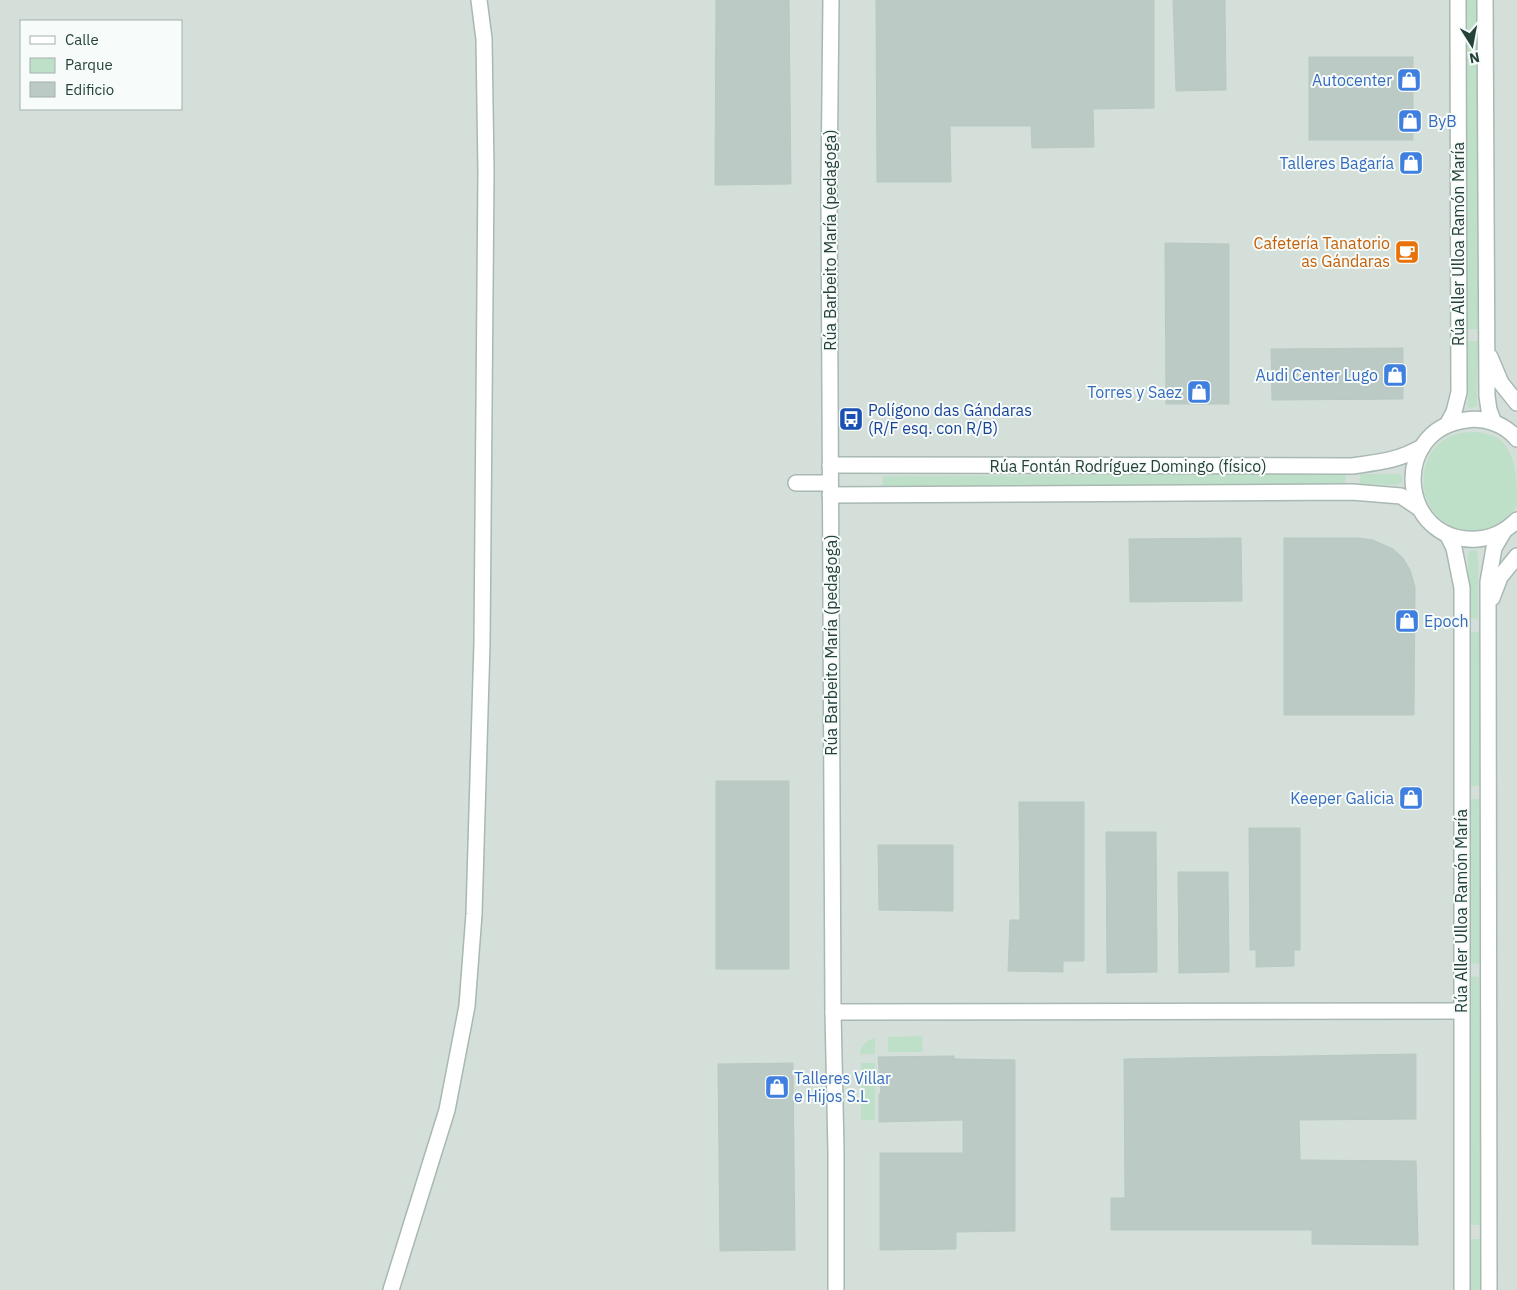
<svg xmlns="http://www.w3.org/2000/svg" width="1517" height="1290" viewBox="0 0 1517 1290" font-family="'IBM Plex Sans',sans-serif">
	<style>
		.built { fill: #d4dfda; fill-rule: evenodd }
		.green { fill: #bfe0c8 }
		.building { fill: #bbcac4; stroke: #b8c9c2 }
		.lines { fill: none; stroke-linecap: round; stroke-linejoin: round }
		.minor-casing { stroke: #a8b8b2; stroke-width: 18 }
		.minor { stroke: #fff; stroke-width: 15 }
		.labels { text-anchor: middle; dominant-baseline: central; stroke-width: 4; stroke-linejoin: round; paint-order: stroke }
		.shop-label { font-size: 16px; fill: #366cbe; stroke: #f7fbf9; text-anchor: end }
		.street-label { font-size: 16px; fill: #24423a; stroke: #f7fbf9 }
		.food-label { font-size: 16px; fill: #c56008; stroke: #f7fbf9; text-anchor: end }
		.transit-label { font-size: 16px; fill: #164399; stroke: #f7fbf9; text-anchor: start }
	</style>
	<rect width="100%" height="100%" fill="#e6efeb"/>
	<path class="built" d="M0,0H1517V1290H0ZM21,21H181V109H21Z"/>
	<g class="green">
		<polygon points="1466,0 1477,0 1478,329 1467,329"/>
		<polygon points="1467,341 1478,341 1477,404 1476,407 1468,408"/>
		<path d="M1479,432C1485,434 1493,435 1498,438C1517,453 1517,480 1517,506C1507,520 1494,530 1476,531C1416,535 1403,448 1460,433C1466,432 1473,432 1479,432Z"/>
		<polygon points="1346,474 1345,485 882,487 883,476"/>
		<polygon points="1360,474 1399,474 1402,477 1402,482 1397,485 1360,484"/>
		<polygon points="1472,550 1477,551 1478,558 1478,619 1468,618 1468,558 1469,552"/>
		<rect x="1469" y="632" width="10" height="154"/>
		<polygon points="1468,799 1479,799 1480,964 1470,963"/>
		<polygon points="1469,976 1479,977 1481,1225 1470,1225"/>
		<polygon points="922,1036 923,1052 888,1052 888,1037"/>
		<path d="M875,1038V1054H860C860,1045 867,1040 875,1038Z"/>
		<rect x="861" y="1063" width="14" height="57"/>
		<polygon points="1471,1239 1480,1239 1481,1290 1471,1290"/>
	</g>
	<g class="building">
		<polygon points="716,0 789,0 791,184 715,185"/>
		<polygon points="876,0 1154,0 1154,108 1093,109 1094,147 1032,148 1031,126 950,126 951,182 877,182"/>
		<polygon points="1173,0 1225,0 1226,90 1176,91"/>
		<rect x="1309" y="57" width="104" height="83"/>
		<polygon points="1165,243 1229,244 1229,404 1166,404"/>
		<polygon points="1403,348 1403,399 1272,400 1271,349"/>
		<polygon points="1241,538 1242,601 1130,602 1129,539"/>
		<polygon points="1284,538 1359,538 1373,540 1393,549 1403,558 1410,570 1415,587 1414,715 1284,715"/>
		<rect x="716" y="781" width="73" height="188"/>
		<polygon points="1019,802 1084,802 1084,961 1063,961 1063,972 1008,971 1010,920 1020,920"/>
		<polygon points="1249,828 1300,828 1300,950 1294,950 1294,966 1256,967 1256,950 1250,950"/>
		<polygon points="1106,832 1156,832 1157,972 1107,973"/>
		<polygon points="878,845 953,845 953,911 879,910"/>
		<polygon points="1178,872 1228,872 1229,972 1179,973"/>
		<polygon points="1416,1054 1416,1119 1299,1120 1300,1160 1416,1161 1418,1245 1312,1244 1312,1230 1111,1230 1111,1198 1125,1198 1124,1059"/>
		<polygon points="954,1056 954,1059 1015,1060 1015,1231 956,1232 956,1249 880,1250 880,1153 963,1153 963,1120 879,1122 879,1094 881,1094 878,1057"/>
		<polygon points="793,1063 795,1250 720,1251 718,1064"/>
	</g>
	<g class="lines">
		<defs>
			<g id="minor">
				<polyline points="831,0 829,187 833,1012 836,1151 836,1290"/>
				<polyline points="1485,0 1487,396 1489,410 1494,423"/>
				<polyline points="1490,357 1501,383 1517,403"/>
				<polyline points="1447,425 1454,412 1459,392 1458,0"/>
				<path d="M1517,439C1505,424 1484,417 1466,420C1389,430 1399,544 1477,539C1492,538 1506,531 1517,520"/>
				<path d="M830,465L1352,466C1380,462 1397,461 1422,447"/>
				<polyline points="796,483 830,483"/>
				<polyline points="830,495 1352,492 1401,496 1419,508"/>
				<polyline points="1447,534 1454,548 1462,588 1462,1290"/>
				<polyline points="1492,598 1500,577 1517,556"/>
				<polyline points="833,1012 1461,1011"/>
				<polyline points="391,1290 447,1110 467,1006 474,914 482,643 486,171 484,39 479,0"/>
				<polyline points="1489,1290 1488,582 1494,548 1504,531"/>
			</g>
		</defs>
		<use href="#minor" class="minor-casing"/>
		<use href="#minor" class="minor"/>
	</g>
	<defs>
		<symbol id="shop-square" viewBox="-11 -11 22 22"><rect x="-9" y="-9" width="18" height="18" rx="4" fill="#3f7fe0" stroke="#f7fbf9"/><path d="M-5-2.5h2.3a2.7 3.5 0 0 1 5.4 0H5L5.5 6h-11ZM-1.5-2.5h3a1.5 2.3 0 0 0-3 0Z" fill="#fff"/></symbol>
		<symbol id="cafe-square" viewBox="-11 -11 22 22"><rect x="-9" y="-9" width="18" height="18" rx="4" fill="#e8710a" stroke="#f7fbf9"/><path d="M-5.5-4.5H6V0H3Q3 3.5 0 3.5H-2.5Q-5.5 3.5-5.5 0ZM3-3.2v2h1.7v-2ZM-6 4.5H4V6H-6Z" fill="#fff"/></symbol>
		<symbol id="bus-square" viewBox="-11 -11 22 22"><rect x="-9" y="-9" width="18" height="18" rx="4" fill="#1a4fb4" stroke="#f7fbf9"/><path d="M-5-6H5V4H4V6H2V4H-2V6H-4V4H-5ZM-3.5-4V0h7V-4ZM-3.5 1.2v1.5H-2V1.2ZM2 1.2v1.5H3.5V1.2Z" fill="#fff"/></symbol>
	</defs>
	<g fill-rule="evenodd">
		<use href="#shop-square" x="1395" y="66" width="28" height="28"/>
		<use href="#shop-square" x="1396" y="107" width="28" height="28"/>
		<use href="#shop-square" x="1397" y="149" width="28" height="28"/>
		<use href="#cafe-square" x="1393" y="238" width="28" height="28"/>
		<use href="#shop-square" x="1381" y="361" width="28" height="28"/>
		<use href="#shop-square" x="1185" y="378" width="28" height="28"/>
		<use href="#bus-square" x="837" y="405" width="28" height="28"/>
		<use href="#shop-square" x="1393" y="607" width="28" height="28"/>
		<use href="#shop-square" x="1397" y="784" width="28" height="28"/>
		<use href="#shop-square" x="763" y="1073" width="28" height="28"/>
	</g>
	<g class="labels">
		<g class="shop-label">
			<text x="1392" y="80">Autocenter</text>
			<text x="1428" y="121" text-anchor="start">ByB</text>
			<text x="1394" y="163">Talleres Bagaría</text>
			<text x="1378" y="375">Audi Center Lugo</text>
			<text x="1182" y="392">Torres y Saez</text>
			<text x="1424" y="621" text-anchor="start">Epoch</text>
			<text x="1394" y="798">Keeper Galicia</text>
			<text x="794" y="1078" text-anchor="start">Talleres Villar<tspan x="794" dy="18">e Hijos S.L</tspan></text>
		</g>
		<g class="street-label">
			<text transform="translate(830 240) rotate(-90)">Rúa Barbeito María (pedagoga)</text>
			<text transform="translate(1458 244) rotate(-90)">Rúa Aller Ulloa Ramón María</text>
			<text x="1128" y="466">Rúa Fontán Rodríguez Domingo (físico)</text>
			<text transform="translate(831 645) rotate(-90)">Rúa Barbeito María (pedagoga)</text>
			<text transform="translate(1461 911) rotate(-90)">Rúa Aller Ulloa Ramón María</text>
		</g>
		<g class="food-label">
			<text x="1390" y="243">Cafetería Tanatorio<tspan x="1390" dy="18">as Gándaras</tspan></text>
		</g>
		<g class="transit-label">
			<text x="868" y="410">Polígono das Gándaras<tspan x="868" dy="18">(R/F esq. con R/B)</tspan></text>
		</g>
	</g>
	<rect x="20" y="20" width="162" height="90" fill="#f7fbf9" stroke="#a3b1ad"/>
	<rect x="30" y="36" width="25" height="8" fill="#ffffff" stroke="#a3b1ad"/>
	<text x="65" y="45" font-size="15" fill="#24423a">Calle</text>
	<rect x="30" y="58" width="25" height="15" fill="#bfe0c8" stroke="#a3b1ad"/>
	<text x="65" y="70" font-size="15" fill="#24423a">Parque</text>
	<rect x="30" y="82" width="25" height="15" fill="#bbcac4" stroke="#a3b1ad"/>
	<text x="65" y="95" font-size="15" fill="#24423a">Edificio</text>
	<g transform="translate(1472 45) rotate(169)" stroke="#f7fbf9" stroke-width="4" paint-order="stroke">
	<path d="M0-4L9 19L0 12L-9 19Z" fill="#24423a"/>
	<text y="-8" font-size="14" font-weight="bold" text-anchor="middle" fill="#24423a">N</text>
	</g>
</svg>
